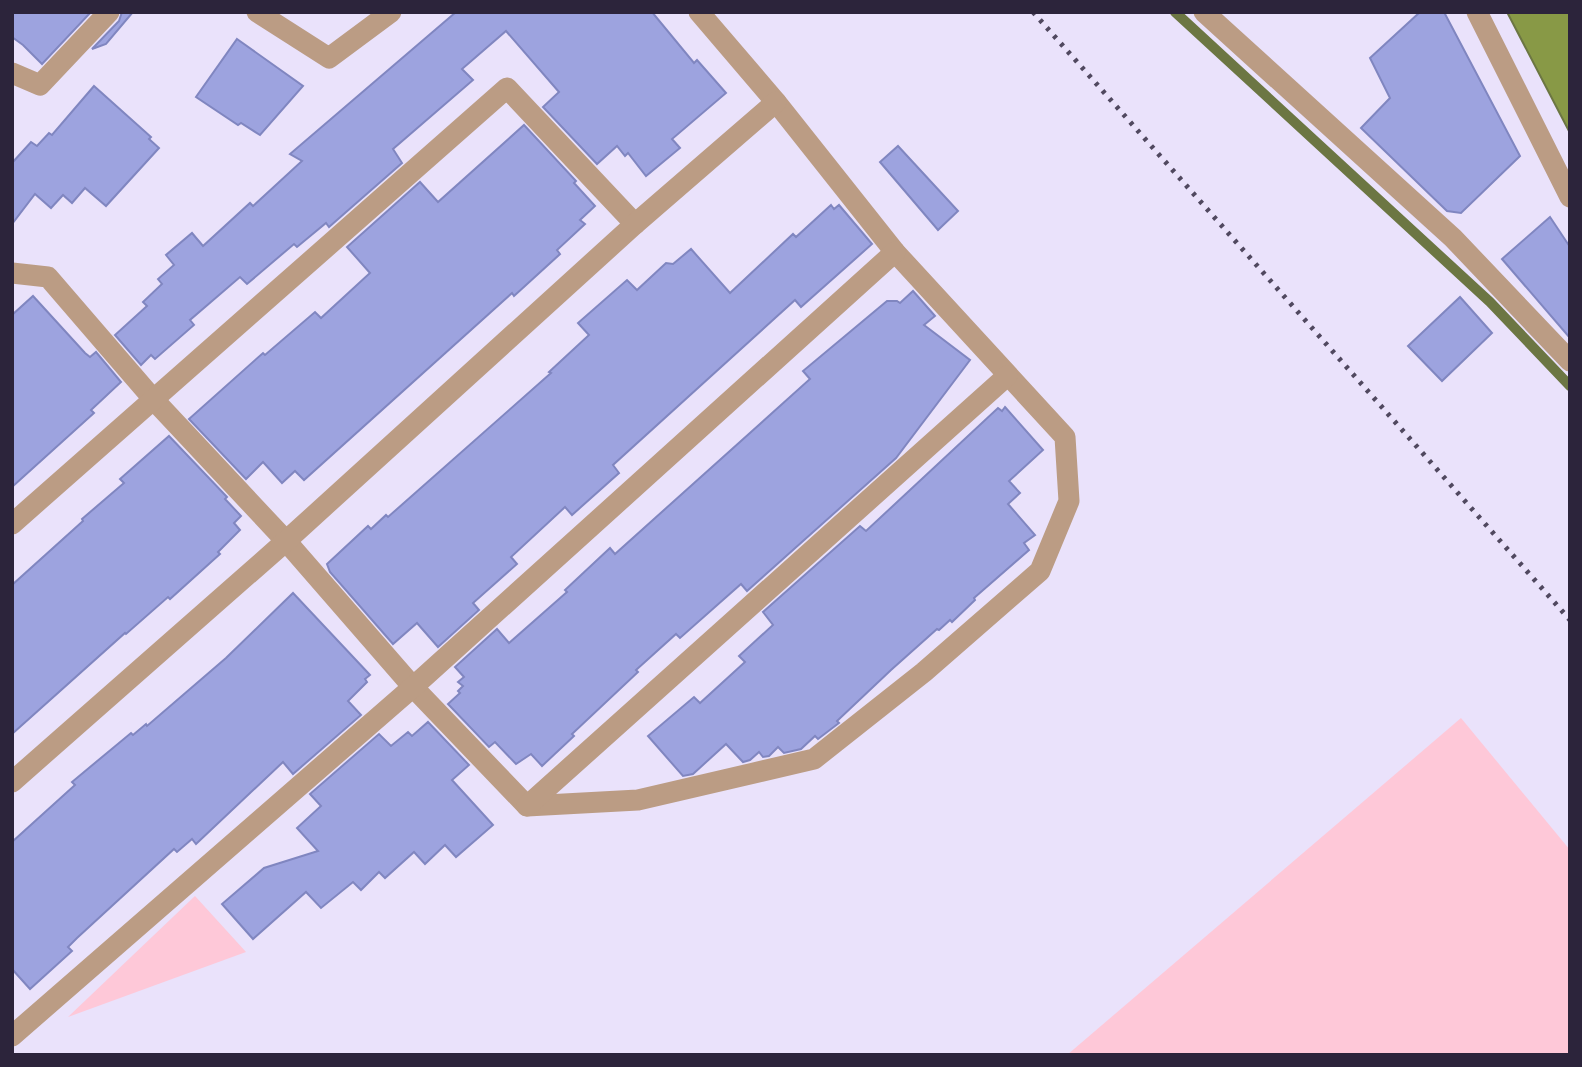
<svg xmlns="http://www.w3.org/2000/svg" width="1582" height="1067" viewBox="0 0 1582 1067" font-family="Mulish,sans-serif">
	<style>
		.green { fill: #fec8d8 }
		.water { fill: #889946; stroke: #6c7643; stroke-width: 2 }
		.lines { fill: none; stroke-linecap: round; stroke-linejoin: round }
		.stream { stroke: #6c7643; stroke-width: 10 }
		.building { fill: #9da3df; stroke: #8086c0; stroke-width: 2 }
		.minor { stroke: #bb9c84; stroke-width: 21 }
		.rail { stroke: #50485f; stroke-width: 5; stroke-dasharray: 3.5 7; stroke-linecap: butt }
	</style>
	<rect width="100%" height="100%" fill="#eae2fb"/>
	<g class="green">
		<polygon points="1461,718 1570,850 1570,1055 1067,1055"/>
		<polygon points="195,896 246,952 68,1017"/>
	</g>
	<polygon class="water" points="1507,12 1570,12 1570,133"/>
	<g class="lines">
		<polyline class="stream" points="1175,12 1490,302 1570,386"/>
	</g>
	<g class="building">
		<polygon points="12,12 91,12 42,64 23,45 12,37"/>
		<polygon points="122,12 133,12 106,44 92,49 119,21"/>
		<polygon points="456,12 652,12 694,63 697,60 726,93 672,139 680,148 646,176 628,153 625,156 617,146 597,164 543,107 559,92 506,31 462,69 473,80 393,149 402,163 329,227 326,223 297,247 294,244 247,284 240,277 190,320 194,325 155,359 151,355 141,365 115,335 147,306 143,302 162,284 158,279 174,265 166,255 192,233 203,246 250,203 253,206 302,161 290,154"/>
		<polygon points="1420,12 1444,12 1520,156 1461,213 1447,211 1361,128 1390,98 1370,58"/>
		<polygon points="237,39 303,86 260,135 241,123 238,125 196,97"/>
		<polygon points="94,86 151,137 149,139 159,148 106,206 85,188 72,203 63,195 51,208 35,194 12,224 12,163 31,142 37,146 49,133 52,135"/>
		<polygon points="524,125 576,181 574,183 595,206 580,220 585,224 557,250 560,254 514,296 512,293 304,480 295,471 282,483 263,462 246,479 189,419 263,353 265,355 315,312 321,318 370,273 347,247 420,182 438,202"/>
		<polygon points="898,146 958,211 938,230 880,162"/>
		<polygon points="831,205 834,209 839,205 872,244 801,307 795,300 613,465 619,473 572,515 565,507 511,557 517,564 473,603 479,610 438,647 417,623 393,644 330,572 327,564 368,526 371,529 386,515 388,517 551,373 549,372 589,335 578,323 627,280 637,290 666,263 673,264 691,249 730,293 793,234 796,237"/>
		<polygon points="1550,217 1570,247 1570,338 1502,259"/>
		<polygon points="913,291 935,316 924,325 970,360 896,458 747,591 741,584 680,638 676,634 636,670 638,672 572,734 574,736 542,766 531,754 516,764 495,742 489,747 448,704 460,693 458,691 463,686 458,682 464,677 455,667 497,629 509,643 567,592 565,590 610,548 615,554 810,379 803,371 887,301 897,301 900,303"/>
		<polygon points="33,296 85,353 90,357 96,352 121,382 91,410 94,413 12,487 12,315"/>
		<polygon points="1460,297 1492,333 1442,381 1408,346"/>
		<polygon points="1005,407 1043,450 1009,481 1020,493 1008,504 1035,535 1024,543 1029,550 974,598 975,600 952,622 950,620 939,630 937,629 891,670 837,721 839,723 818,739 815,736 801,749 784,753 778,747 769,756 763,757 759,752 750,760 743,762 726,744 693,774 683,776 648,736 694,697 700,703 745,662 739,656 773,625 763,612 860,526 866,531 998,408 1002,411"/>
		<polygon points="169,436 227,497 225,499 241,516 234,523 240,530 218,552 220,554 170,599 168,597 126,634 125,633 12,734 12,585 83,521 82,519 124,483 120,479"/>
		<polygon points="293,593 370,675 365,679 367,682 348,701 361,715 293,774 283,762 196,844 192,839 177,852 174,849 77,938 68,947 72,951 30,989 12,969 12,842 75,785 72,782 131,733 133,735 146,724 147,726 226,658"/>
		<polygon points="428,722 469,765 452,780 493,825 456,857 445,845 425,864 414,852 385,878 379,872 361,890 353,882 321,908 306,892 253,939 222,904 264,868 318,851 297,828 321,806 310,794 379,734 391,746 408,732 412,736"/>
	</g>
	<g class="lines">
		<g class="minor">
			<polyline points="257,12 329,58 391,12"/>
			<polyline points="1204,12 1453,238 1570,361"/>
			<polyline points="1477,12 1570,197"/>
			<polyline points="12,73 40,85 109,12"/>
			<polyline points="12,273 48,277 154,400 286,541 413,687 527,806 638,800 814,759 924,672 1040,571 1069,501 1065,437 895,252 776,102 699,12"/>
			<polyline points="12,524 507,88 635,224"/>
			<polyline points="12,782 286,541 635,224 776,102"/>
			<polyline points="527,806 1007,376"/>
			<polyline points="12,1036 413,687 895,252"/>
		</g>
		<polyline class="rail" points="1033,12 1570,620"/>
	</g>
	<rect width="1582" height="1067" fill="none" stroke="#2c243b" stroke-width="28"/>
</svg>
